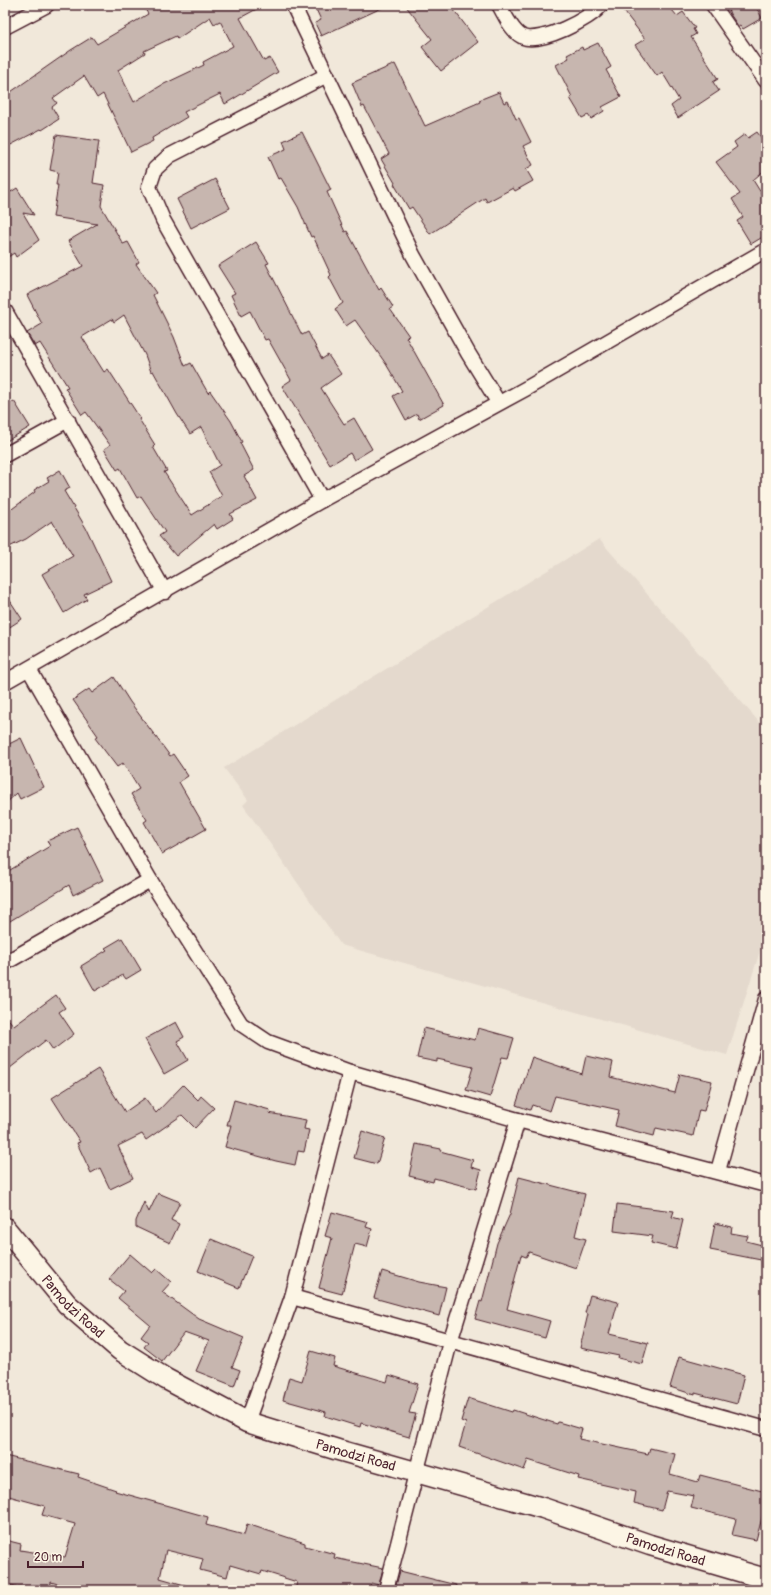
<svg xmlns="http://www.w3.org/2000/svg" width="771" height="1595" viewBox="0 0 771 1595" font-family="Pangolin,sans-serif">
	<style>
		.built { fill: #e4d9cd }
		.building { fill: #c7b6af; stroke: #4a1f2b; fill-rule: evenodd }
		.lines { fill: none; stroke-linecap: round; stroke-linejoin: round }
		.street-casing { stroke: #4a1f2b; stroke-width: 17 }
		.secondary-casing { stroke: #4a1f2b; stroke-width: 23 }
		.street { stroke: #fcf5e5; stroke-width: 14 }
		.secondary { stroke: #fcf5e5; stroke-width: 20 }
		.labels { text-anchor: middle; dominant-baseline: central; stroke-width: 3; stroke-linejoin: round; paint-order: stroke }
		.street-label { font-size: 14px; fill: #4a1f2b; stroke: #fcf5e5 }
	</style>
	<rect width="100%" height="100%" fill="#f1e8da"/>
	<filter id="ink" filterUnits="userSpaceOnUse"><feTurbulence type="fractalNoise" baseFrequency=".025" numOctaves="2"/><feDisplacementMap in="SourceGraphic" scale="8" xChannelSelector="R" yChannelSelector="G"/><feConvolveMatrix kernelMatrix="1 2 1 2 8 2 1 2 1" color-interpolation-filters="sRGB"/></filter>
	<g filter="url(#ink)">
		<polygon class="built" points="599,539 766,730 766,932 727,1055 341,945 243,805 248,800 224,768"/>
		<g class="building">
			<path d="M153,5H264L240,18L264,61L270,58L278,72L225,104L220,94L184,112L187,117L152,138L153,141L131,152L103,94L97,98L84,76L53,98L57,103L52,107L59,119L42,130L41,129L5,148V96L71,50L92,37L97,44L148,14L145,9ZM210,17L214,24L220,21L233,46L203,62L204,65L162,85L134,102L118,70L145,53L144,51L176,36L177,39Z"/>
			<polygon points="314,5 388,5 321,36 315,23 321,20"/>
			<polygon points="405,5 450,5 478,42 441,71 422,47 432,39"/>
			<polygon points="619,5 668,5 677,16 683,12 695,28 693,29 696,34 691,37 718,79 713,82 719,91 678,118 671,106 679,100 662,72 657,76 635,45 645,39"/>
			<polygon points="726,5 755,5 762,18 743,29 740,25 738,26 730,14"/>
			<polygon points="598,43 611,67 606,70 621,97 602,107 604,111 591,119 588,115 582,118 570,98 572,97 556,65 569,58 567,55 582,47 583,50"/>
			<polygon points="395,64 425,126 480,102 479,100 499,92 504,103 508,101 516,119 519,118 531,142 523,146 533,165 526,169 533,181 515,191 513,188 487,202 485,198 430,234 412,207 409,209 394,184 395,183 381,159 389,154 364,106 362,107 352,83"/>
			<polygon points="302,132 331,190 327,192 345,232 347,231 379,290 381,288 393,307 390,309 409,336 406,337 444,405 419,419 417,414 406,420 393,396 402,391 386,364 355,320 346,326 335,309 343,303 329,277 331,275 313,236 311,237 298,207 281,178 278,179 268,157 286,149 283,141"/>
			<polygon points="757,132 766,144 766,169 753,180 766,201 766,235 751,244 737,221 743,217 732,199 740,194 716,162 737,147 734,142 745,134 748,138"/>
			<path d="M56,135L99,141L93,183L104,185L101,206L123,244L128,242L139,262L136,264L156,293L153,295L174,337L185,366L191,363L208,393L210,391L231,421L242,442L240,443L254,470L244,476L257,500L230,514L233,519L217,529L214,524L176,556L159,536L165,532L141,496L137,498L120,468L117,470L104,449L110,445L86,412L82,415L65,388L68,387L40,343L35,346L27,333L42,324L27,295L83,266L68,241L97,224L53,217L58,185H56L58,172L50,170ZM124,315L145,355L151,372L153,371L177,414L190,434L201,427L220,465L209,472L222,496L192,515L164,472L167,471L153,447L155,445L139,419L140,418L108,369L104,372L82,337L112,319L114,322Z"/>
			<polygon points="215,179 230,208 191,228 177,199"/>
			<polygon points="5,183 11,192 17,188 34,215 23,213 39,240 16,257 14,253 5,259"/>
			<polygon points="256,242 269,263 266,264 302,335 308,332 322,359 328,355 341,374 321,388 344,424 354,418 372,449 354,460 350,453 330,465 282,386 291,380 268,339 265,340 250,311 241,316 231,295 235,293 218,266"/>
			<polygon points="14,401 30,427 5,442 5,406"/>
			<polygon points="60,470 70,488 64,491 86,528 111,581 84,594 87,599 64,613 42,574 73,556 52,521 26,539 5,549 5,514 35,492 34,490 49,481 47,478"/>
			<polygon points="5,593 22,619 5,630"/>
			<polygon points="114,677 130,702 170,756 173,754 188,776 179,782 206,829 162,854 144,822 147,820 131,794 139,789 123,763 117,767 95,738 98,736 73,700 89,689 92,693"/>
			<polygon points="21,738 44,787 20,799 17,793 5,804 5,746"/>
			<polygon points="77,827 103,880 73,895 69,885 5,924 5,873 50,846 47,841"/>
			<polygon points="122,938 141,970 126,979 123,975 95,991 81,966 107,950 105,948"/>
			<polygon points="56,995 65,1008 59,1012 74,1034 53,1050 46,1040 5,1072 5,1015 14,1026"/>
			<polygon points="176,1022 184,1037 177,1041 188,1060 164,1074 145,1039"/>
			<polygon points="424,1028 475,1040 478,1028 514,1038 508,1058 502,1057 490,1097 466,1090 473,1067 437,1059 437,1062 417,1058"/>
			<polygon points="586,1056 613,1062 610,1077 675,1093 680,1074 712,1081 704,1111 699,1110 693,1136 656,1128 654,1136 615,1126 619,1110 555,1096 550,1111 532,1105 530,1110 516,1105 532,1057 582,1074"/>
			<polygon points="98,1069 125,1112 145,1098 156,1113 183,1085 198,1100 201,1096 214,1108 195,1128 182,1115 146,1140 142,1134 118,1146 133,1178 110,1189 100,1168 91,1173 77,1143 80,1142 52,1098"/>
			<polygon points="234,1100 270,1110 269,1113 306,1120 304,1129 309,1130 304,1152 298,1151 295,1165 276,1161 225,1147 231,1125 227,1125"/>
			<polygon points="362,1131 385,1138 377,1164 354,1158"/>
			<polygon points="416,1144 441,1149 440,1151 473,1160 471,1167 481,1170 476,1189 434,1178 433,1182 409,1176"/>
			<polygon points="519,1177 585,1194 575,1236 586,1239 576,1268 529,1252 526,1257 521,1255 507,1309 550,1321 545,1338 475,1319 480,1301 482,1302 497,1243 510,1214"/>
			<polygon points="158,1193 180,1202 171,1220 179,1224 170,1243 136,1227 136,1221 144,1202 149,1212"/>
			<polygon points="617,1204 674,1211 672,1217 683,1220 676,1249 651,1243 653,1236 614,1231"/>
			<polygon points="332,1212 368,1222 366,1227 372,1229 367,1247 355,1244 342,1294 319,1288 332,1238 325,1236"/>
			<polygon points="715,1223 732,1227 731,1233 748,1236 746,1241 766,1246 766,1261 710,1250"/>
			<polygon points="211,1239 252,1256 239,1288 198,1271"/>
			<polygon points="130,1254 152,1273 156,1269 171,1282 162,1292 199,1319 244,1338 232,1367 240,1370 234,1386 196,1371 209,1341 184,1332 162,1361 144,1347 148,1342 141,1337 150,1325 118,1298 124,1291 109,1279"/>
			<polygon points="382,1271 419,1282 446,1287 439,1316 374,1298"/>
			<polygon points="590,1295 618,1302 609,1334 648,1343 642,1364 618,1358 619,1356 580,1348 588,1314 585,1313"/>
			<polygon points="311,1351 335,1358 333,1366 387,1382 389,1375 418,1384 409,1413 416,1414 409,1437 361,1423 360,1427 325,1416 326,1412 283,1400 289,1377 302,1381"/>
			<polygon points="679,1357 744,1375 737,1404 695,1393 695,1395 670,1387"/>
			<polygon points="468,1398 512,1412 513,1410 557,1424 558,1422 582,1429 579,1439 648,1454 650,1448 675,1454 670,1474 698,1482 700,1475 766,1492 766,1503 756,1540 732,1535 736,1519 691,1508 694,1496 667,1491 662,1510 634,1503 636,1492 578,1479 579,1476 528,1460 524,1470 459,1447 466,1423 461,1421"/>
			<polygon points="5,1456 79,1474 78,1477 116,1490 115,1491 208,1517 206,1525 244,1535 247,1524 305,1543 305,1546 335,1554 334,1558 383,1568 379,1585 371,1583 369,1590 295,1590 297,1582 262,1571 261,1574 230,1565 227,1577 200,1570 203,1559 166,1550 160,1578 188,1586 188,1590 78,1590 51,1582 50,1590 33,1590 11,1585 10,1588 5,1587 5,1540 21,1544 20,1550 65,1557 75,1524 42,1515 45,1506 5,1495"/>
			<polygon points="400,1571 456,1585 455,1590 395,1589"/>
		</g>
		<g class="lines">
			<defs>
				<g id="street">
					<polyline points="293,5 413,255 468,353 498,402"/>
					<path d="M499,5C505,15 512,32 523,37C540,44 591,19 601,5"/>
					<polyline points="713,5 766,81"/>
					<polyline points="5,27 47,5"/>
					<polyline points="5,311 165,592"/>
					<polyline points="5,455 68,420"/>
					<polyline points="322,500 163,220 149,187 155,169 169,156 327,75"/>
					<polyline points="29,669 150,880 241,1024 268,1042 350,1072 518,1120 766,1185"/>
					<polyline points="5,682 322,500 527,388 766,250"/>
					<polyline points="5,963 150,880"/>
					<polyline points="718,1171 766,999"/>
					<polyline points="292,1297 766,1429"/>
					<polyline points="247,1422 292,1297 350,1072"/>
					<polyline points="386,1590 450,1342 518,1120"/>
				</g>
				<g id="secondary">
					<path id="s1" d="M5,1228L67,1304L120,1350L166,1379L247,1422L338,1450L543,1508L650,1545L766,1579"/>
				</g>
			</defs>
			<use href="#street" class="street-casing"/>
			<use href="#secondary" class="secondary-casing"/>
			<use href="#street" class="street"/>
			<use href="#secondary" class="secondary"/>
		</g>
	</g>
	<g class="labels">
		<g class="street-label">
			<text stroke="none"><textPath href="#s1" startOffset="104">Pamodzi Road</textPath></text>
			<text stroke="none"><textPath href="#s1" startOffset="428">Pamodzi Road</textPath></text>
			<text stroke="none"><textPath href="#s1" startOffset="752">Pamodzi Road</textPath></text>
		</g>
	</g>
	<rect width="771" height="1595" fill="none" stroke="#fcf5e5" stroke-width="20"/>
	<rect x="10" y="10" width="751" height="1575" fill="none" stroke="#4a1f2b" stroke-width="1.5" filter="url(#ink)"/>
	<path d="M28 1561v6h55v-6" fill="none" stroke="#4a1f2b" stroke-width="2"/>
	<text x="34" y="1561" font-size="12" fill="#4a1f2b" stroke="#fcf5e5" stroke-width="3" paint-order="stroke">20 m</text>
</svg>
